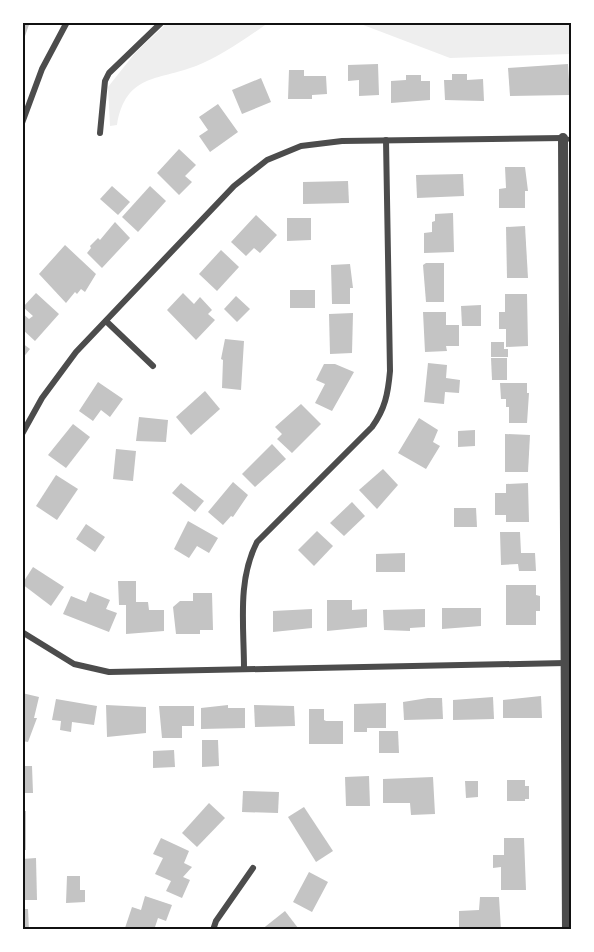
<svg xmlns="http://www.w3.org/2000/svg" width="594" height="952" viewBox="0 0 594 952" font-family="Lato,sans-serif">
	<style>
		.green { fill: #eee }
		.building { fill: #c4c4c4 }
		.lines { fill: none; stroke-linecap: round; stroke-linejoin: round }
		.service { stroke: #4c4c4c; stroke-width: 4.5 }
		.minor { stroke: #4c4c4c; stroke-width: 6 }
		.tertiary { stroke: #4c4c4c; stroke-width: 10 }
		.neatline { fill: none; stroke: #111; stroke-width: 2 }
	</style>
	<rect width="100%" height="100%" fill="#fff"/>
	<g class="green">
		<path d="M167,23H268C248,37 218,58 196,66C156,81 126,74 117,125L110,126L108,87L135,53Z"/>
		<polygon points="358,23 571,23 571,54 450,58"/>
	</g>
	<g class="building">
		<polygon points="22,22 30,22 25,36 22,34"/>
		<polygon points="378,64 379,95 359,96 359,80 348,81 348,65"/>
		<polygon points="568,64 570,95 510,96 508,68"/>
		<polygon points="289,70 304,70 304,76 326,76 327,94 312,95 312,99 288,99"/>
		<polygon points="452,74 467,74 467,80 483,79 484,101 445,100 444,80 452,80"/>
		<polygon points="406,75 421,75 421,81 430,81 430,100 391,103 391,81 406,80"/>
		<polygon points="261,78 271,102 242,114 232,90"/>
		<polygon points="218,104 238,132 210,152 199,136 208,130 199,117"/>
		<polygon points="179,149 196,165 185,176 192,182 179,195 157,173"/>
		<polygon points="505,167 525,167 528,191 525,191 525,208 499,208 499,189 506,188"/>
		<polygon points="463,174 464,196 417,198 416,175"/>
		<polygon points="348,181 349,203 303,204 303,182"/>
		<polygon points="112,186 130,202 118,215 100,199"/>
		<polygon points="150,186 166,201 138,232 122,217"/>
		<polygon points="453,213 454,252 424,253 424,233 432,232 432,222 435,221 435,214"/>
		<polygon points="256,215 277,235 260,253 254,248 246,256 231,242"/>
		<polygon points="287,218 311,218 311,240 287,241"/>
		<polygon points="115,222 130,238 102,268 87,253 91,248 90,246 98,238 100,240"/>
		<polygon points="525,226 528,278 507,278 506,227"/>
		<polygon points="65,245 96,274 85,292 81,289 77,294 75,292 66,303 39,274"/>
		<polygon points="221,250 239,267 217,291 199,274"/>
		<polygon points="426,263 444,263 444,302 426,302 423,265"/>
		<polygon points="350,264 353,288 350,288 350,304 332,304 331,265"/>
		<rect x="290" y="290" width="25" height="18"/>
		<polygon points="36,293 59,314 35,341 22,329 22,313 29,319 33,316 23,307"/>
		<polygon points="183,293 194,304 200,297 212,310 208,314 215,320 196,340 167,310"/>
		<polygon points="505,294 527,294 528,346 506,347 506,329 499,329 499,312 505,312"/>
		<polygon points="236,296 250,309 237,322 224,309"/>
		<polygon points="481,305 481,326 462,326 461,306"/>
		<polygon points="423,312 446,312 446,325 459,325 459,346 446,346 447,351 425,352"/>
		<polygon points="353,313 352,353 330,354 329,314"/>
		<polygon points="225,339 244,341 241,390 222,388 223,360 221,359"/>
		<polygon points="491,342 504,342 504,349 508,349 508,357 491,357"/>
		<polygon points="22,343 30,349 22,359"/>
		<polygon points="491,358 507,358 507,380 492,380"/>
		<polygon points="428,363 447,365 446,378 460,380 459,393 445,392 444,404 424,402"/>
		<polygon points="324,364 335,364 354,372 332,411 315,403 325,384 316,380"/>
		<polygon points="98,382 123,399 110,417 101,410 93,421 79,411"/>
		<polygon points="500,383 527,383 527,393 529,393 527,423 509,423 509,407 506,407 506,399 501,399"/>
		<polygon points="205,391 220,409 191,435 176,417"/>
		<polygon points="301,404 321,424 292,453 277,439 282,434 275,427"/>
		<polygon points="139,417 168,420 166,442 136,441"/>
		<polygon points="419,418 438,430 433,442 440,446 426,469 398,453"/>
		<polygon points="73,424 90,437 66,468 48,455"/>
		<polygon points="475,430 475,446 458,447 458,431"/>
		<polygon points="505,434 530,435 528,472 505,472"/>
		<polygon points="272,444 286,459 255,487 242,474"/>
		<polygon points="116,449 136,451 133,481 113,479"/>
		<polygon points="383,469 398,485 377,509 359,490"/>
		<polygon points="56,475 78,489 57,520 36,506"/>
		<polygon points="233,482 248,495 233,517 231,516 223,525 208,512"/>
		<polygon points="181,483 204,501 195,512 172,493"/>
		<polygon points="528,483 529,522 506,522 506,515 495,515 495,493 506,493 506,484"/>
		<polygon points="352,502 365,516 344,536 330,523"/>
		<polygon points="454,508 476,508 477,527 454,527"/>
		<polygon points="188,521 218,538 209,553 197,546 189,558 174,549"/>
		<polygon points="86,524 105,537 95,552 76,539"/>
		<polygon points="317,531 333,546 314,566 298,550"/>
		<polygon points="500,532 520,532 521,553 535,553 536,571 519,571 518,564 501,565"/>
		<polygon points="405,553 405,572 376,572 376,554"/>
		<polygon points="33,567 64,587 51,606 22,584"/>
		<polygon points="118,581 136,581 136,602 148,602 149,610 164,610 164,631 126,634 126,605 119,605"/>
		<polygon points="506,585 536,585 536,595 540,596 540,611 536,611 536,625 506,625"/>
		<polygon points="90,592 110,600 106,609 117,613 109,632 63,614 71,596 86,602"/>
		<polygon points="193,593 212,593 213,630 200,630 200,634 176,634 173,607 180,601 193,601"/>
		<polygon points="327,600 352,600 352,610 367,609 367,627 327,631"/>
		<polygon points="442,608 481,608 481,626 442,629"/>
		<polygon points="312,609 312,628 273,632 273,611"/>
		<polygon points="425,609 425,627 410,628 410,631 384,630 383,610"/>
		<polygon points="22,693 39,697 34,718 37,718 28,742 22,741"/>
		<polygon points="541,696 542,718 503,718 503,700"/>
		<polygon points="493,697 494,719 453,720 453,700"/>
		<polygon points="428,698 442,698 443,719 404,720 403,702"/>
		<polygon points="56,699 97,706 94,725 72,722 71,732 60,730 61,721 52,720"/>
		<polygon points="386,703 386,728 367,728 367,732 354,732 354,704"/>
		<polygon points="106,705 146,707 146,733 107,737"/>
		<polygon points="228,705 228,708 245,708 245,728 201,729 201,708"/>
		<polygon points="254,705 294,706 295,726 255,727"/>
		<polygon points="159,706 194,706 194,726 182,726 182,738 162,738"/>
		<polygon points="309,709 324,709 324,720 326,721 343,721 343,744 309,744"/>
		<polygon points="379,731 398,731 399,753 379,753"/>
		<polygon points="202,740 218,740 219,766 202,767"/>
		<polygon points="174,750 175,767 153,768 153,751"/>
		<polygon points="22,761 25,761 25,766 32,766 33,793 22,793"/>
		<polygon points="369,776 370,806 346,806 345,777"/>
		<polygon points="433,777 435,814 411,815 410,803 383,803 383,779"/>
		<polygon points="507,780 525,780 525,786 529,786 529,799 525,799 525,801 507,801"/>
		<polygon points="465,781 478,781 478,797 466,798"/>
		<polygon points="243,791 279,792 278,813 242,812"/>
		<polygon points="209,803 225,818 197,847 182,833"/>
		<polygon points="304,807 333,851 316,862 288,817"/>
		<rect x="22" y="811" width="4" height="39"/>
		<polygon points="161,838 189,851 184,863 192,867 183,877 190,880 182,898 166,891 171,881 155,874 163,858 153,854"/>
		<polygon points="504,838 524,838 526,890 501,890 501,867 493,868 493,855 504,855"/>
		<polygon points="36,858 37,900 22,900 22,859"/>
		<polygon points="309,872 328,882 312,912 293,902"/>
		<polygon points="67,876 80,876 80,890 85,890 85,902 66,903"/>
		<polygon points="145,896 172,905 166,921 158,918 154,930 125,928 132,907 141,910"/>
		<polygon points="480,897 499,897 501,930 459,930 459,911 479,910"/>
		<polygon points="22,909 28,909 29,930 22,930"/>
		<polygon points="285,911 298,928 261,930"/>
	</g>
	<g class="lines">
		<polyline class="service" points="563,138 572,140"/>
		<g class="minor">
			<polyline points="22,123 42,69 67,22"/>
			<polyline points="100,133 105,81 109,73 162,22"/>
			<polyline points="106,321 153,366"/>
			<polyline points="22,434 42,398 76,352 234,186 267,160 301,146 342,141 563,138"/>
			<polyline points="22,632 74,664 109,672 566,663"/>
			<path d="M244,669C244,625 237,581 257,542L372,427C385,409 388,394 390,371L386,140"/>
			<polyline points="213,930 216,921 253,868"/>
		</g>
		<polyline class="tertiary" points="563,138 567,930"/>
	</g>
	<rect width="594" height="952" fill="none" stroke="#ffffff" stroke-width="48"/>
	<rect x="24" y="24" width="546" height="904" class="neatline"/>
</svg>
